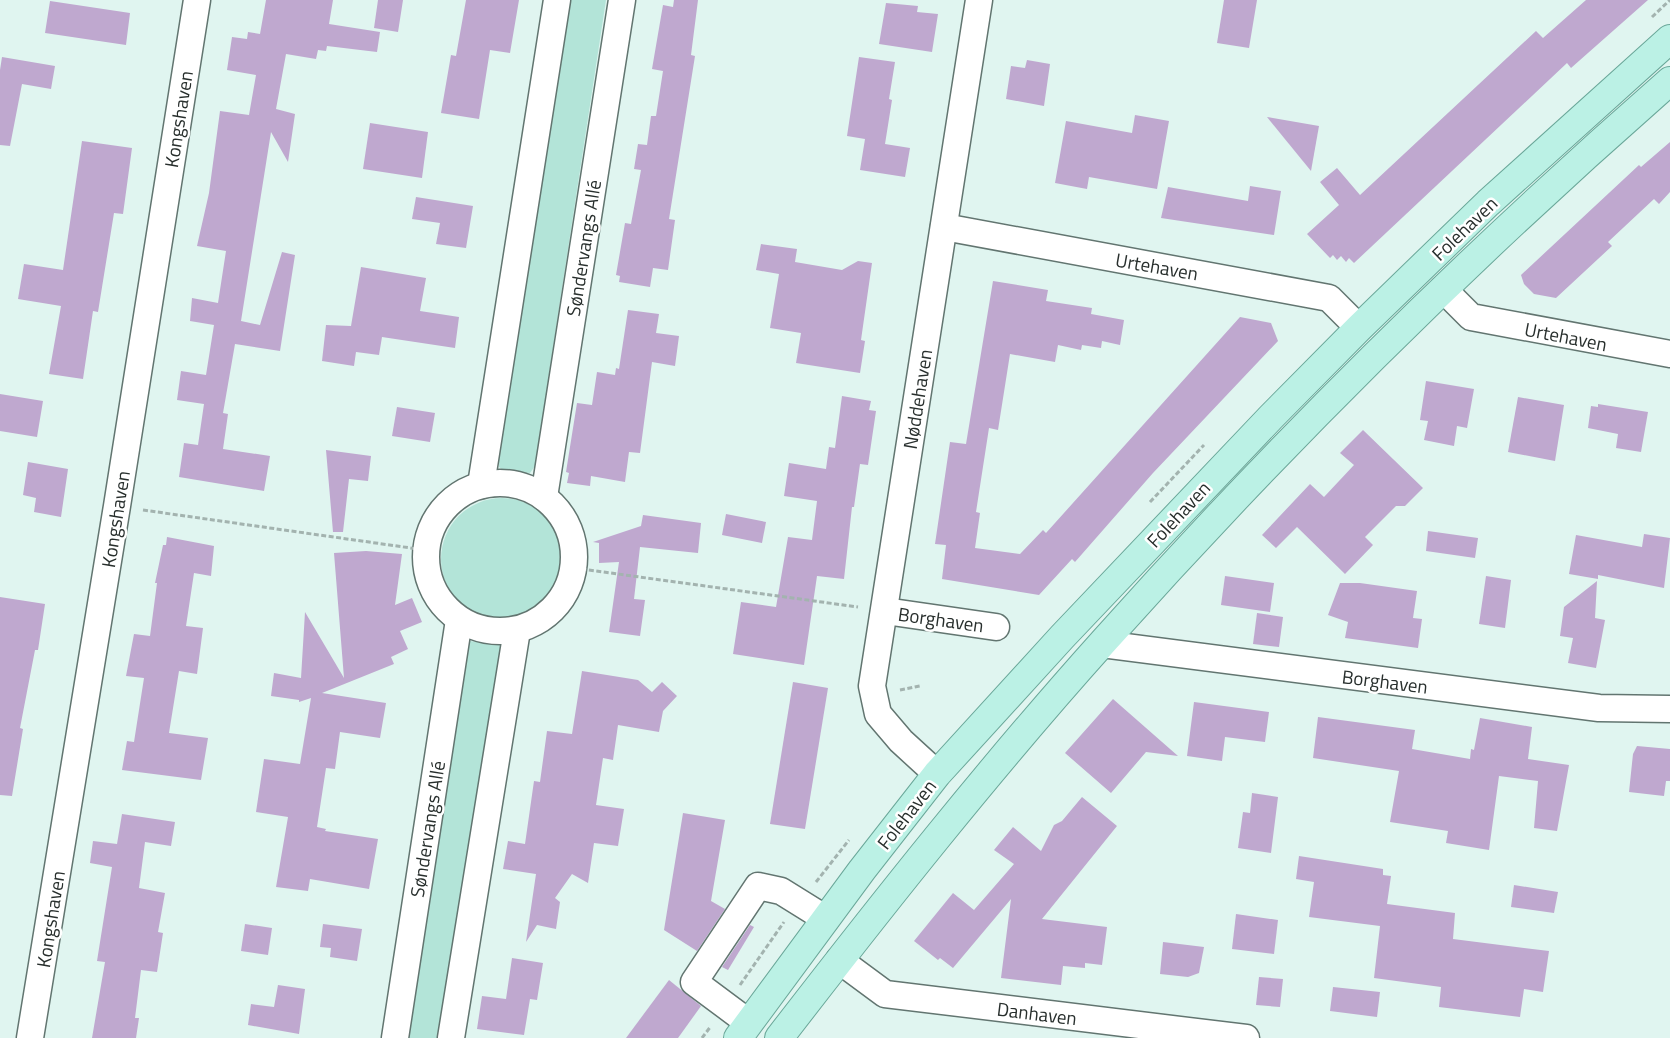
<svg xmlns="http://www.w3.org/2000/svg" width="1670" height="1038" viewBox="0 0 1670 1038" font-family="'Titillium Web',sans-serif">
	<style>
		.green { fill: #b3e4d8 }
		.building { fill: #bfa8cf }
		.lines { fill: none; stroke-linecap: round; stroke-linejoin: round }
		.minor-casing { stroke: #627570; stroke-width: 29 }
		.major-casing { stroke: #6aa799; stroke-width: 30 }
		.path { stroke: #a3b3af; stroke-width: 3; stroke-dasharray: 5 2.5; stroke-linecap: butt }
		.minor { stroke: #fff; stroke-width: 26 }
		.major { stroke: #bbf1e5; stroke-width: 28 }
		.labels { text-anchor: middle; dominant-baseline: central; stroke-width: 5; stroke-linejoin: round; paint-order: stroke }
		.street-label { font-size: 19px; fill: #282f2d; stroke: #fff }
	</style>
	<rect width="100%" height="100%" fill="#e0f5f0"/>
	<g class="green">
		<polygon points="570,0 606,0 535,466 530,473 504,471 499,467 499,459"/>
		<circle cx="502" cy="559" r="61"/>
		<polygon points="470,641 505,646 443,1038 408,1038"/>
	</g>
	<g class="building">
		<polygon points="266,0 333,0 329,24 380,32 377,52 327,46 326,51 318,50 316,59 286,54 276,109 295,114 288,162 271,132 241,321 260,325 282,252 295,255 280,351 235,344 223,413 228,414 223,449 270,456 264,491 179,477 184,443 198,445 204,404 177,400 181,371 206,375 214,325 190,321 192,298 218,303 226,251 197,246 209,193 220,111 249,115 256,75 227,70 232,37 247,39 248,32 260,34"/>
		<polygon points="378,0 403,0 398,32 374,28"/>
		<polygon points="466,0 519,0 510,53 490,50 479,119 441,113 451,55 456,56"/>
		<polygon points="674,0 698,0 691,55 695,56 669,219 675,220 668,270 653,268 650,287 619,282 620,276 616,275 625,223 631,224 641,170 634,169 638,144 647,145 651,116 656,116 663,71 652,69 663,5 673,7"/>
		<polygon points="1224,0 1257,0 1249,48 1217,43"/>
		<polygon points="1586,0 1648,0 1571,68 1567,63 1354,263 1349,258 1346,262 1341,256 1337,260 1333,255 1330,258 1307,234 1339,205 1320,182 1337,168 1360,195 1536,31 1543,38"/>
		<polygon points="50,1 130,13 126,45 45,33"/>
		<polygon points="886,3 918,6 917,12 938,14 932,52 879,44"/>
		<polygon points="2,57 55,66 51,89 22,84 10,146 0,145 0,70"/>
		<polygon points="859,57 895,62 889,99 892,100 885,144 910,148 905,177 860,170 865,139 847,136"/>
		<polygon points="1027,60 1050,64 1044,106 1006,99 1011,66 1025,68"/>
		<polygon points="1135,115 1169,121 1157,189 1089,177 1087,189 1055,183 1066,121 1132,133"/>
		<polygon points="1267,117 1319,126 1311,171"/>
		<polygon points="370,123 428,132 422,178 363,169"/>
		<polygon points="82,141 132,148 123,214 114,213 98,312 93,311 83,379 49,374 61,306 18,299 24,264 63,270"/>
		<polygon points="1670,142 1670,192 1659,204 1654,199 1608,242 1612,246 1556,298 1534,294 1524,284 1521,275 1639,165 1641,167"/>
		<polygon points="1250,186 1281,191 1274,235 1161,218 1168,187 1248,201"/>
		<polygon points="416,197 473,206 466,248 436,244 440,223 412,219"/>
		<polygon points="761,244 797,249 795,262 842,270 858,261 872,263 861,340 865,341 860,373 796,363 801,333 770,328 779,274 756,270"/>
		<polygon points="361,267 426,278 420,311 459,317 455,348 382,337 379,355 356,352 354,366 322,361 326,325 351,326"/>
		<polygon points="993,281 1048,290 1046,301 1092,308 1091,314 1124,320 1120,345 1102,341 1101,348 1082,345 1081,350 1058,345 1055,362 1010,354 998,430 989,428 976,512 980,513 975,548 1020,554 1043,530 1046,533 1240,317 1271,323 1278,341 1153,473 1075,562 1072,559 1039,595 942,579 946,545 935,544 950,442 966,444"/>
		<polygon points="628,310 659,314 656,333 679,336 675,366 652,362 640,453 629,452 625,482 591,476 590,486 567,483 569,473 566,472 577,403 592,405 597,372 615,375 616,368 619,369"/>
		<polygon points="1426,381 1474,389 1467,428 1457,426 1454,446 1424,440 1428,421 1420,420"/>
		<polygon points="0,394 43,401 37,437 0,431"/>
		<polygon points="842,396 871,401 869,410 876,411 868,465 860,464 854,507 852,507 844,579 817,576 804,665 733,654 741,602 776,607 788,537 812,540 817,501 784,496 789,463 826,469 829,447 835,448"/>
		<polygon points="1518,397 1564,405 1555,461 1508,452"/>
		<polygon points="1598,404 1648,412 1641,452 1616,448 1618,434 1588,428 1591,406 1598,407"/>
		<polygon points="397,407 435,413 430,442 392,436"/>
		<polygon points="1363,430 1423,488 1405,506 1396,506 1365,537 1373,545 1345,574 1297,527 1276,548 1262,535 1310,484 1324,497 1354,465 1340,453"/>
		<polygon points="326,450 371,456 368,481 349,479 343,532 333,532"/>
		<polygon points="28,462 68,469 61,517 34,512 36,498 23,495"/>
		<polygon points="726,514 766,522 762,543 722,535"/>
		<polygon points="643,515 701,523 698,553 640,547 634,599 645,600 640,636 609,632 619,562 599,563 599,543 593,542 641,526"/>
		<polygon points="1428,531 1478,538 1475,558 1426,551"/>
		<polygon points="1644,534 1670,538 1664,588 1598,575 1598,579 1569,574 1576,535 1642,547"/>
		<polygon points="167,537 214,546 211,576 194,573 186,626 203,628 197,674 179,671 169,733 208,738 201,780 122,770 127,741 134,742 144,678 126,676 134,634 150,636 157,583 155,583 163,545 166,545"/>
		<polygon points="366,551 402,554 395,605 412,598 422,622 400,631 408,649 391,657 394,664 322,693 386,703 380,738 340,732 335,769 326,768 317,827 326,829 325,831 378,839 369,889 310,879 308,891 276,887 288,817 256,812 264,759 300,764 311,698 299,702 299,700 271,696 274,673 301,678 305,612 344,678 334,553"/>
		<polygon points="1225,576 1274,583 1270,612 1221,605"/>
		<polygon points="1486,576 1511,580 1505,628 1479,624"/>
		<polygon points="1597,581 1595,618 1605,620 1596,668 1568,663 1573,638 1560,636 1564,607"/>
		<polygon points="1340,583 1360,583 1417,591 1413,618 1422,619 1418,648 1345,638 1348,622 1328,615"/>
		<polygon points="0,597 45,604 38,650 35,650 20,728 23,729 12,796 0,795"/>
		<polygon points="1257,613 1283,617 1279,647 1253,644"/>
		<polygon points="582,671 638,680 652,692 662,682 677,696 663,711 659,732 618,725 613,760 603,758 596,805 624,809 618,846 594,843 588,883 572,874 555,898 560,902 556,929 537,925 526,942 536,874 503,869 508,841 525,844 534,781 540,782 547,731 572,734"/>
		<polygon points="793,682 828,688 805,829 770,824"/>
		<polygon points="1113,699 1178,756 1146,752 1111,793 1065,753"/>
		<polygon points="1194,702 1269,712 1265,742 1225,737 1222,761 1187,756"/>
		<polygon points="1318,717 1415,730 1412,749 1470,759 1471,749 1474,750 1480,718 1532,727 1528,759 1569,765 1557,831 1534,828 1538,781 1499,776 1489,850 1446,843 1448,831 1390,822 1399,771 1313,758"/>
		<polygon points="1637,746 1670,749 1670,781 1666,781 1664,796 1629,792 1633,754"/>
		<polygon points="1252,793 1278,797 1271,853 1238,848 1243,812 1250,813"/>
		<polygon points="1082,797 1117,826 1042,919 1107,927 1102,965 1085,963 1085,968 1063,966 1061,985 1001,978 1011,899 953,968 940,958 938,960 914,941 953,893 974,910 1014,864 994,850 1013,827 1041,851 1054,825 1062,821"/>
		<polygon points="683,813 725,820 711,901 725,909 697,951 664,930"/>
		<polygon points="122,814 175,822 171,846 145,842 139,888 165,893 158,932 163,933 157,972 141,970 135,1018 139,1018 136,1038 92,1038 105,962 97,961 112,867 90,863 93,841 117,844"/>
		<polygon points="1299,856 1383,869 1383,875 1391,876 1387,904 1455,913 1453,939 1549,951 1543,992 1524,989 1520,1017 1439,1007 1441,987 1374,978 1380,926 1309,917 1314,882 1296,879"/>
		<polygon points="1514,885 1558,892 1554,913 1511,907"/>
		<polygon points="1236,914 1278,920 1274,954 1232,949"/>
		<polygon points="245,924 272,928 268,955 241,951"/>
		<polygon points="323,924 362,929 357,961 330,957 331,948 320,947"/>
		<polygon points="750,925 754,927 728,970 722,967"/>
		<polygon points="1163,942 1204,947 1199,973 1188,977 1160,974"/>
		<polygon points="512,958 543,963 537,1000 530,999 524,1035 477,1029 482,996 506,999"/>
		<polygon points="1259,977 1283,979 1280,1007 1256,1005"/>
		<polygon points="669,980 701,1006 678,1038 626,1038"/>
		<polygon points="278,985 305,989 299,1034 248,1025 251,1004 274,1007"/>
		<polygon points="1333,987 1380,992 1377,1017 1330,1011"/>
	</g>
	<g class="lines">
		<defs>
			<g id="minor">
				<polyline points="944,227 1329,298 1359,328"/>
				<polyline points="1443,289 1471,317 1670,354"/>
				<circle cx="500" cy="557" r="74"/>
				<polyline points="481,485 557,0"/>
				<polyline points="544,497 622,0"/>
				<polyline points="885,611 996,627"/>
				<polyline points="1102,644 1599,708 1670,709"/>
				<polyline points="937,774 901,741 878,714 872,686 979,0"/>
				<polyline points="839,960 885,994 1246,1038"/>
				<polyline points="749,1023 694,982 758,886 781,891 826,919"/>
				<polyline points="30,1038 117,506 197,0"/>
				<polyline points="395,1038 459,620"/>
				<polyline points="451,1038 517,630"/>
			</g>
			<g id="major">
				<polyline points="738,1038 862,870 937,774 1062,637 1271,417 1359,328 1488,203 1670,39"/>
				<path d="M779,1038C884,902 990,768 1104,641C1281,443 1470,256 1670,81"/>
			</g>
		</defs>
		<use href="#minor" class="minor-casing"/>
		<use href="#major" class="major-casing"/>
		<g class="path">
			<polyline points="1652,17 1670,0"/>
			<polyline points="1150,502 1204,445"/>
			<polyline points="143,510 425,550"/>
			<polyline points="574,568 858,607"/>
			<polyline points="900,690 920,686"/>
			<polyline points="816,882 849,840"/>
			<polyline points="740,985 784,922"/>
			<polyline points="702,1038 711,1026"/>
		</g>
		<use href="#minor" class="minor"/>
		<use href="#major" class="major"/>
	</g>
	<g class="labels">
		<g class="street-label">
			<text transform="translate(178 119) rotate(-81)">Kongshaven</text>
			<text transform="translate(1464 228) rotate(-44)">Folehaven</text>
			<text transform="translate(583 248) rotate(-81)">Søndervangs Allé</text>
			<text transform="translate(1157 266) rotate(10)">Urtehaven</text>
			<text transform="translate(1566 336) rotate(11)">Urtehaven</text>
			<text transform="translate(917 399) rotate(-81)">Nøddehaven</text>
			<text transform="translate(1178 514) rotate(-47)">Folehaven</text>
			<text transform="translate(115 519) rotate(-81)">Kongshaven</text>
			<text transform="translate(941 619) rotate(8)">Borghaven</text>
			<text transform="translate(1385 681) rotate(7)">Borghaven</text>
			<text transform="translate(906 814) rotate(-52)">Folehaven</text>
			<text transform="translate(427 829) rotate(-81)">Søndervangs Allé</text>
			<text transform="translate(50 919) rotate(-81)">Kongshaven</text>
			<text transform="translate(1037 1013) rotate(7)">Danhaven</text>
		</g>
	</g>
</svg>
